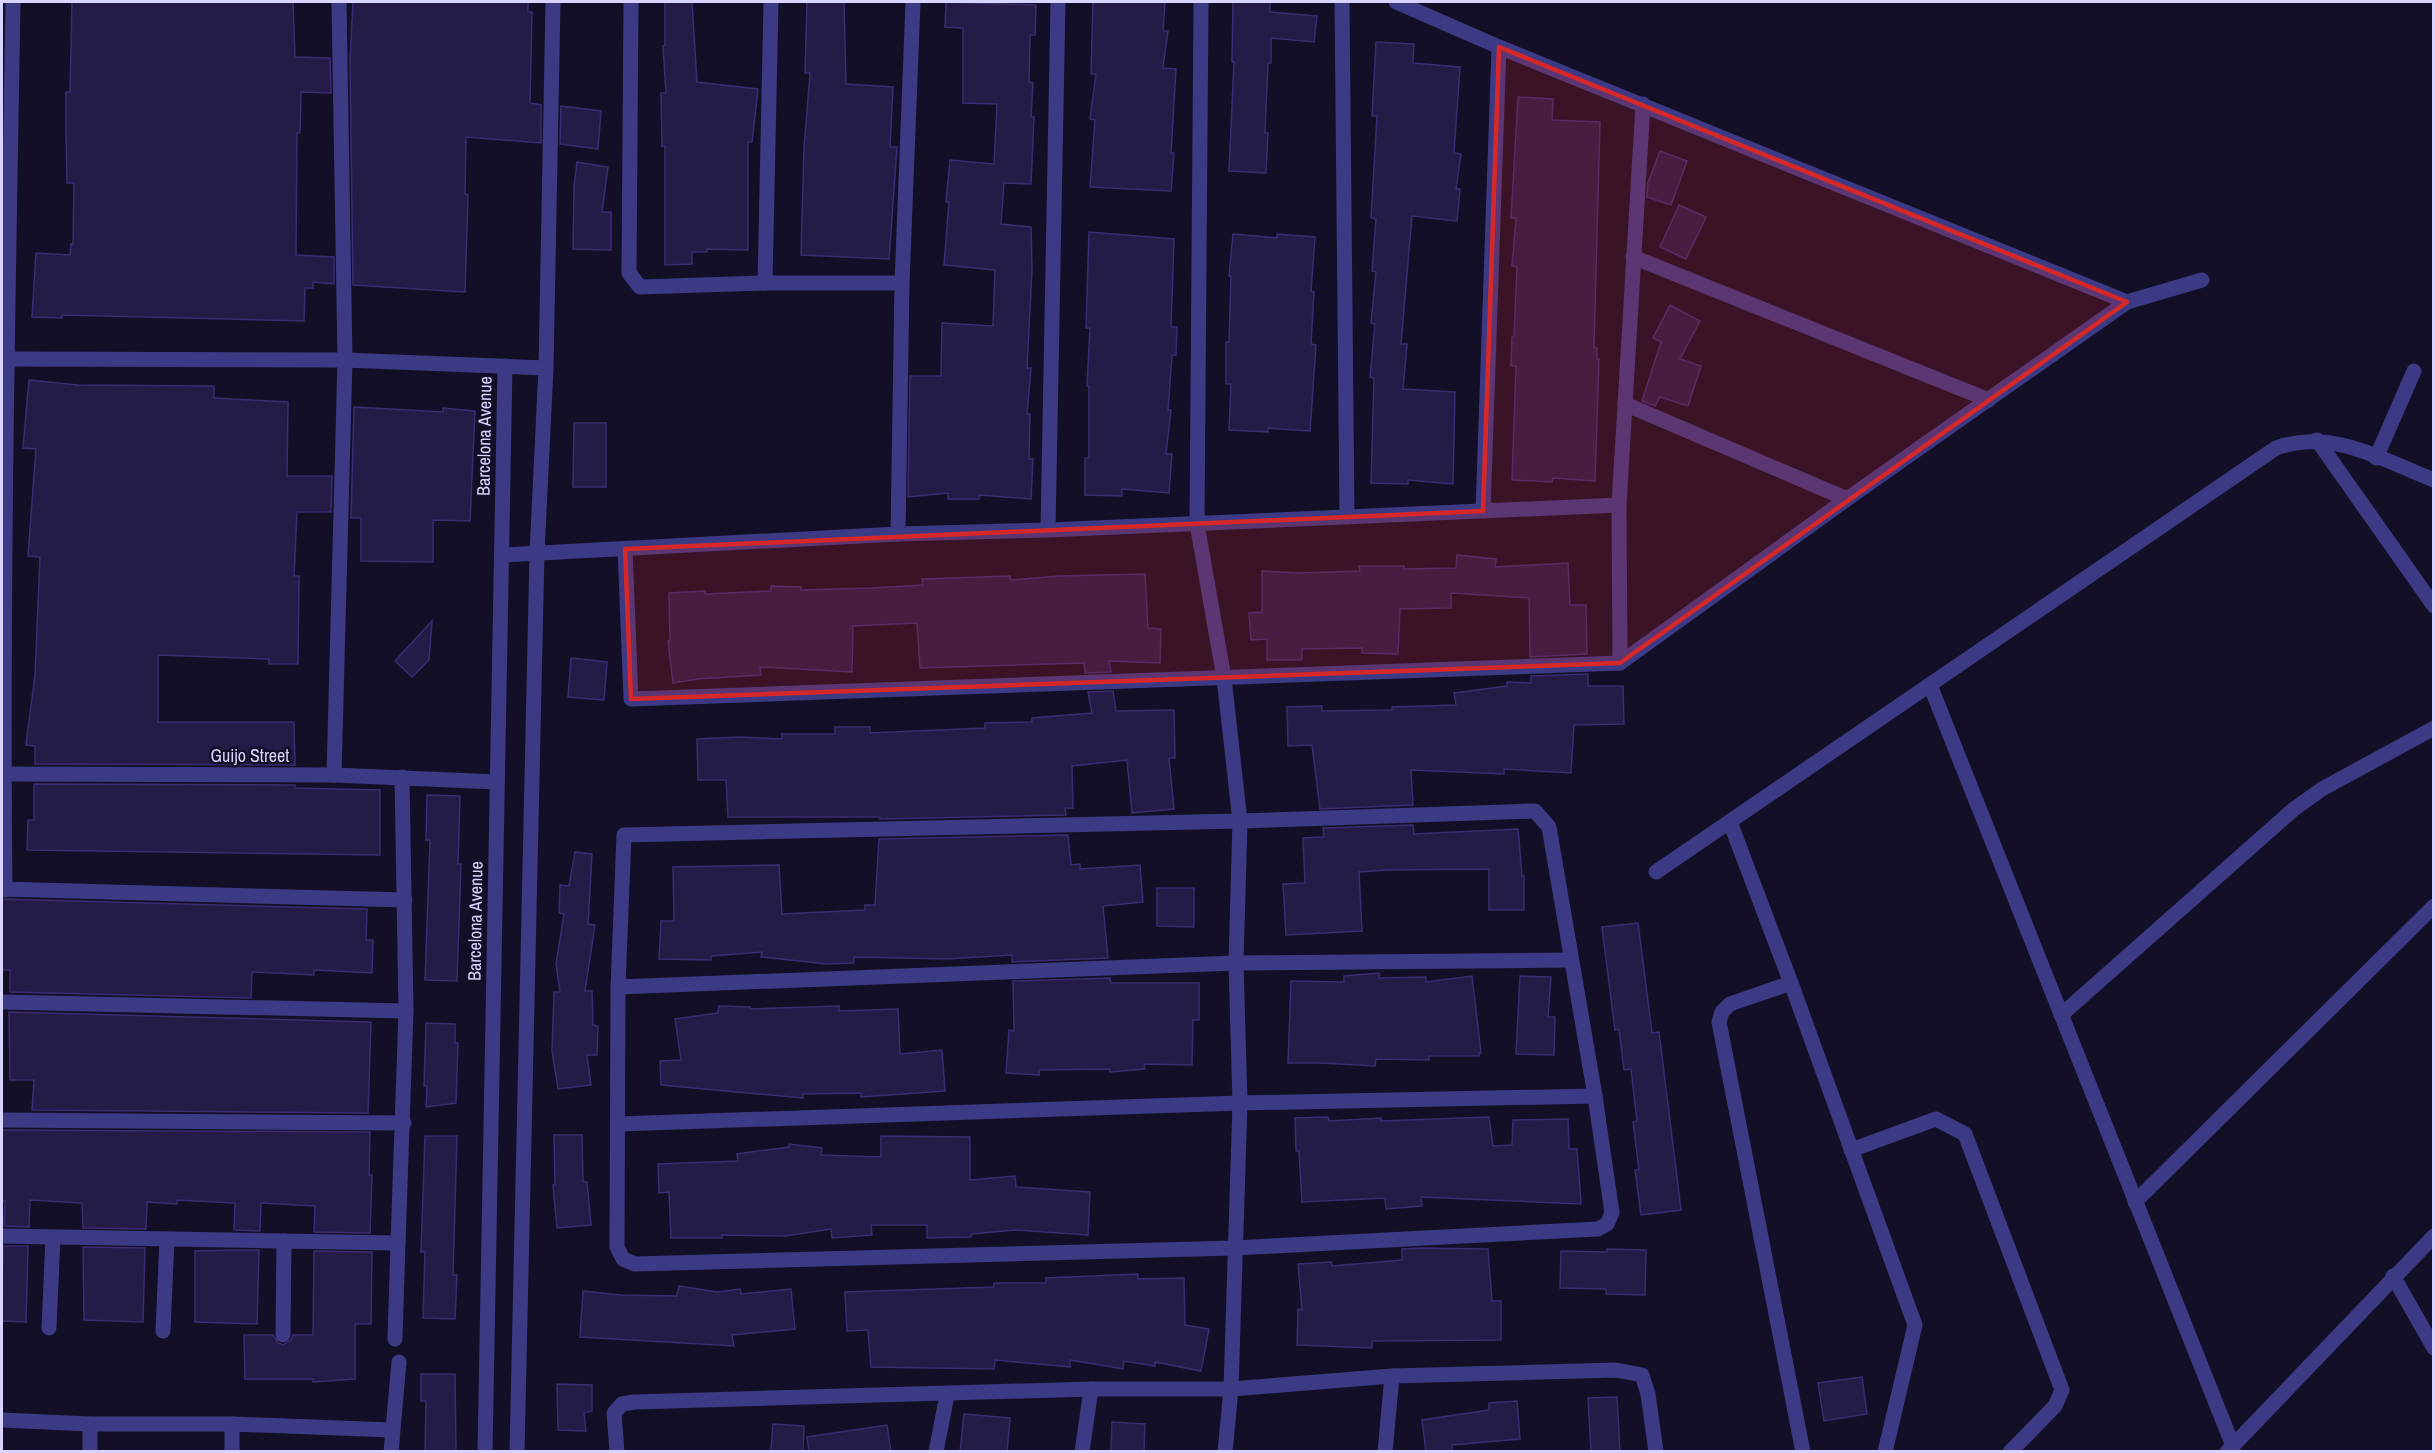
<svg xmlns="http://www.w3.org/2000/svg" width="2435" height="1453" viewBox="0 0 2435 1453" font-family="'Archivo Narrow',sans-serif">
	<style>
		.building { fill: #241b47; stroke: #3b2d73; stroke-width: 1.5 }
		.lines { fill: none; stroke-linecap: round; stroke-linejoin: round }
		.minor { stroke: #3d3a85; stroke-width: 15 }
		.marked { fill: #d62828; fill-opacity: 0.2; stroke: #d62828; stroke-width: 4.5; stroke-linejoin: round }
		.labels { text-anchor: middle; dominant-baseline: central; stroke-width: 5; stroke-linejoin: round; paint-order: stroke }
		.street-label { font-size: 18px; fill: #d9d4ff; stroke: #130f26 }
	</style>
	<rect width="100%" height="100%" fill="#130f26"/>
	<g class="building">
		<polygon points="72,2 293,2 295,57 330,58 331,93 301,92 300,133 297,133 296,255 334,257 334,284 313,282 313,288 305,288 304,321 62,315 62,318 32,317 36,253 70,255 71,244 73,244 74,183 67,183 66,130 66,92 70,92"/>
		<polygon points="353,2 528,2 528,12 532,12 530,103 541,105 541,143 466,137 465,194 468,195 465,292 353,285 350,59"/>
		<polygon points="665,2 692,2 697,82 758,89 752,142 748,142 748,250 707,249 707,252 692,252 692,264 665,265 665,146 662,146 661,93 666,93 663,46 665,45"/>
		<polygon points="807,2 844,2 846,84 893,87 890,147 897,147 889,259 801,255 804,148 810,73 805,73"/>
		<polygon points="946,2 1036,5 1035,35 1030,35 1029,82 1033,83 1031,117 1034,117 1031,184 1004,183 1001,224 1031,227 1032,270 1027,368 1031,368 1027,414 1030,414 1029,459 1033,459 1031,499 979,495 979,499 948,499 948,493 908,497 910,376 941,376 942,323 993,326 995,270 944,265 949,202 946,202 950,160 994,164 997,104 963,103 963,28 945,27"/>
		<polygon points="1093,2 1165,2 1163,31 1168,31 1163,68 1176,69 1171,153 1174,153 1171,191 1090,187 1095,120 1090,119 1096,74 1091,74"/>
		<polygon points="1233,2 1270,2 1270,12 1317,16 1314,42 1271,38 1271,63 1268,63 1265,133 1268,133 1266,173 1229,171 1234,62 1232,62"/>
		<polygon points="1376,42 1414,44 1413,63 1460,67 1454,153 1461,154 1456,189 1460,189 1457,221 1412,216 1401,344 1407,344 1403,389 1455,392 1453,484 1408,480 1408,484 1371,483 1374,378 1370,377 1375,324 1371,323 1376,272 1372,271 1376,219 1371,218 1377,116 1372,116"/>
		<polygon points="1518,97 1553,99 1552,120 1600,122 1594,347 1597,348 1597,359 1599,359 1595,481 1553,478 1552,482 1512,480 1516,366 1511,366 1512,337 1514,337 1517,267 1512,266 1516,218 1511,218"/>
		<polygon points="561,106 601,111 598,149 560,144"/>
		<polygon points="1660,151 1687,161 1671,205 1647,197 1648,183"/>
		<polygon points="577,162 608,167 602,212 611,212 611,250 573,249 574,187"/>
		<polygon points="1679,205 1706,217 1686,259 1660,247"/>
		<polygon points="1089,232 1174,239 1171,327 1177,327 1176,355 1172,355 1168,410 1171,410 1166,454 1172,454 1169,493 1122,489 1122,496 1085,495 1085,458 1089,458 1089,386 1087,386 1090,328 1086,328"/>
		<polygon points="1233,234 1277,238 1277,234 1315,237 1311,291 1314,292 1311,344 1316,345 1310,431 1268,428 1268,432 1229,430 1231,384 1226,384 1226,342 1229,342 1231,276 1229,276"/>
		<polygon points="1670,305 1700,321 1680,359 1701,366 1688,406 1660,397 1655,406 1642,401 1661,342 1653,338"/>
		<polygon points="29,380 78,385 214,386 214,398 288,402 287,476 332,476 331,512 297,512 294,576 299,576 298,664 269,664 269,659 158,655 158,722 294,722 295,765 35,764 35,746 26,745 35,675 40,557 28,556 36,449 23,448"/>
		<polygon points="354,407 443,412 443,408 475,411 470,521 433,520 433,562 361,561 361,518 351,518"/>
		<polygon points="574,423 606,423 606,487 573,487"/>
		<polygon points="1457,555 1496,559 1495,567 1568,563 1570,605 1586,605 1587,654 1530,657 1529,598 1451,593 1451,608 1400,609 1398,654 1362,653 1362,648 1302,649 1302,660 1267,660 1267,639 1251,640 1249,613 1262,612 1262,571 1297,573 1360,571 1359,566 1404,566 1404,569 1456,568"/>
		<polygon points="1145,574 1148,628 1161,629 1160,663 1109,661 1111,672 1085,673 1084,663 920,668 917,623 853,626 852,672 760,667 761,675 698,679 673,683 668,641 670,641 669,593 705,591 705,594 771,591 771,586 801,587 801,590 872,588 923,585 922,579 1010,576 1011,580 1059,576"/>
		<polygon points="432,621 429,660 412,677 395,661"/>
		<polygon points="571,658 607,662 604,700 568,697"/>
		<polygon points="1588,674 1588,686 1623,686 1624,724 1574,725 1571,773 1504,769 1504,774 1411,770 1413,805 1320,809 1312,745 1288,746 1287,707 1322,706 1322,711 1392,710 1392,707 1456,705 1454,693 1507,686 1507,682 1531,683 1531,676"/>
		<polygon points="1113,691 1116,711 1174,710 1175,758 1169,758 1174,809 1132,813 1127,760 1072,766 1073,808 1065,808 1066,815 880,819 880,817 728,817 726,780 698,780 697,739 740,737 782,739 782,734 835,734 835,727 870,727 870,733 985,728 985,723 1032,722 1032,718 1092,713 1088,692"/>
		<polygon points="34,784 295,785 295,788 380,790 380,855 27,850 28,820 34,820"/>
		<polygon points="427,795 460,796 458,864 461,864 457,981 425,980 430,840 426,840"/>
		<polygon points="1413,825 1414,834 1518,829 1522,876 1524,876 1524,910 1489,910 1489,869 1388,870 1359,872 1362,931 1286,935 1283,884 1305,883 1303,838 1324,837 1323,828"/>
		<polygon points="1068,835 1071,865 1080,864 1080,869 1140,865 1143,902 1103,906 1108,958 1012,962 1012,955 947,959 854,957 854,963 827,964 761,957 762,952 711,956 711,960 659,959 661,921 674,921 673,867 779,865 782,914 865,910 865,905 875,905 879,839"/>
		<polygon points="575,852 592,854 588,924 595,925 585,991 592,991 593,1025 598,1026 597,1055 587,1055 591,1085 558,1089 552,1051 554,992 560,992 556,964 564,914 559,913 560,885 569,886"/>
		<polygon points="1157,888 1194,888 1194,927 1157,926"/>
		<polygon points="2,899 367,909 366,940 373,940 372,973 314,970 314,975 252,972 251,998 10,992 10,970 2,970"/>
		<polygon points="1638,923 1652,1033 1659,1032 1681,1210 1641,1215 1635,1170 1639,1170 1633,1122 1637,1121 1631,1069 1624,1070 1619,1029 1615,1030 1602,927"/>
		<polygon points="1379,973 1379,978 1426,977 1426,982 1472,976 1481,1053 1479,1053 1479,1056 1429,1056 1429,1060 1376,1059 1375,1066 1321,1063 1288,1063 1291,981 1344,982 1344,976"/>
		<polygon points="1520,976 1551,977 1548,1017 1555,1017 1554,1055 1516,1054"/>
		<polygon points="1110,978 1111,983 1199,983 1199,1020 1193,1020 1192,1065 1144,1064 1145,1069 1110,1072 1109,1069 1039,1070 1039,1075 1006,1073 1009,1030 1014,1031 1013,981"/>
		<polygon points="719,1006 750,1007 750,1009 839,1006 839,1011 898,1009 900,1054 942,1050 945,1091 861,1097 861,1093 803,1094 803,1098 661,1085 660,1061 681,1060 675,1019 718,1013"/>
		<polygon points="9,1012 371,1022 368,1113 32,1110 34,1080 10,1080"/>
		<polygon points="426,1023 455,1024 455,1043 458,1043 456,1103 426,1107 427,1086 424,1086"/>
		<polygon points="1328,1117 1329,1121 1381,1118 1381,1121 1489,1117 1493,1146 1512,1145 1513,1120 1568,1119 1569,1149 1577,1149 1581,1204 1421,1197 1422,1206 1386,1209 1385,1198 1302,1202 1299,1151 1296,1151 1295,1118"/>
		<polygon points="2,1130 370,1132 369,1175 372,1175 370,1233 314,1232 315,1206 261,1203 260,1231 234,1230 235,1203 177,1200 177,1204 147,1202 146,1229 83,1228 82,1203 30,1200 29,1227 4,1226 5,1201 2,1201"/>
		<polygon points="554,1135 582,1135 583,1182 587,1182 591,1225 557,1228 553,1185 555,1185"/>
		<polygon points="425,1136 457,1136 453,1275 457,1275 455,1319 423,1318 425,1252 421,1252"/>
		<polygon points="881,1136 970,1137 970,1180 1015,1176 1016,1187 1090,1192 1088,1235 1015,1230 971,1234 971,1237 927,1238 927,1225 871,1225 872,1235 832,1238 831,1229 785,1236 722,1235 722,1238 671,1238 669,1192 659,1193 658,1164 738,1161 737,1154 789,1147 789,1144 822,1148 821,1155 881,1157"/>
		<polygon points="3,1246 28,1246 26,1322 2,1321"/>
		<polygon points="83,1247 145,1248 143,1322 84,1320"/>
		<polygon points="1420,1248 1488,1249 1492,1301 1501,1301 1501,1340 1372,1341 1372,1348 1297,1345 1298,1309 1302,1310 1298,1264 1331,1262 1332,1266 1402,1260 1402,1249"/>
		<polygon points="1607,1249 1646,1250 1645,1295 1606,1294 1606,1289 1560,1288 1561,1251 1607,1252"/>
		<polygon points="233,1250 259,1250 257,1324 195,1322 195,1251"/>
		<polygon points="314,1251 372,1252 371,1324 355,1324 355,1379 313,1382 313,1379 245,1379 244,1335 273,1335 278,1343 283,1345 291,1340 293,1335 313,1335"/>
		<polygon points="1138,1274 1138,1279 1184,1278 1185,1325 1209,1329 1201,1371 1155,1362 1155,1366 1124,1361 1123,1369 1070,1360 1070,1367 995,1360 994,1369 871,1367 868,1330 847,1331 845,1292 994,1287 994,1283 1046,1283 1046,1278"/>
		<polygon points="679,1286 717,1292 740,1289 741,1294 791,1289 795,1329 732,1335 734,1346 580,1337 583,1291 620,1295 677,1296"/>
		<polygon points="421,1374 455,1374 456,1452 425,1452 426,1401 421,1401"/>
		<polygon points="1862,1377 1867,1414 1824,1421 1818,1383"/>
		<polygon points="557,1384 592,1385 592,1411 584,1413 586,1431 558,1430"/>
		<polygon points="1617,1397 1620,1452 1591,1452 1588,1398"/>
		<polygon points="1517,1401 1520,1439 1452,1445 1452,1452 1426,1452 1422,1420 1489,1410 1489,1403"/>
		<polygon points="964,1414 1010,1418 1007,1452 960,1452"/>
		<polygon points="1112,1422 1145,1424 1144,1452 1111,1452"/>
		<polygon points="773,1424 804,1426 803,1452 771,1452"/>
		<polygon points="887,1425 891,1452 809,1452 807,1437"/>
	</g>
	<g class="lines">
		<g class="minor">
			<polyline points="631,2 629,273 640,287 765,283 902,283"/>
			<polyline points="1201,2 1197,524 1224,678 1240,821 1236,963 1240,1103 1231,1389 1225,1452"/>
			<polyline points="1342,2 1347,517"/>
			<polyline points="1396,2 1499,47 2127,302"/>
			<polyline points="1633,257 1989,400"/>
			<polyline points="765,283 771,2"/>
			<polyline points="2,359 345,360 546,368 537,553 517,1452"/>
			<polyline points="546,368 553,2"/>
			<polyline points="1625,404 1847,499"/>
			<polyline points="2317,440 2434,606"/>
			<polyline points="2376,458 2414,371"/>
			<polyline points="1483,511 1499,47"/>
			<polyline points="1048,530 1058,2"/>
			<polyline points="898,534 902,283 913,2"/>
			<polyline points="625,549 631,699 1620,663 1847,499 2127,302 2202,280"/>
			<polyline points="502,555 898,534 1048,530 1619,505"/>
			<polyline points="1620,663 1619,505 1643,104"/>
			<polyline points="1930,685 2233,1446"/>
			<polyline points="2,774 334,775 497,782"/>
			<polyline points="334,775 345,360 339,2"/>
			<polygon points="1535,811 1549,827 1595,1096 1612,1213 1607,1224 1598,1229 1234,1248 635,1264 623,1259 617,1247 618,987 624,835 1240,821"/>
			<polyline points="1730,822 1791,983 1915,1325 1885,1452"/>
			<path d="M1656,872L2276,448C2332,428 2382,460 2434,480"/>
			<polyline points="2,889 405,900"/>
			<path d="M5,890C2,594 8,297 13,2"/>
			<polyline points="1791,983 1730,1004 1722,1012 1719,1022 1803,1452"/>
			<polyline points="618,987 1236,963 1570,960"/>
			<polyline points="2,1002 406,1011"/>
			<polyline points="2061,1015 2294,809 2322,789 2434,728"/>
			<polyline points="2,1120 404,1123"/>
			<polyline points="618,1124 1240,1103 1595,1096"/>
			<polyline points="1851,1150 1936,1119 1965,1134 2062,1390 2055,1406 2010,1452"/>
			<polyline points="2135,1202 2434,906"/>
			<polyline points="2,1236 398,1243 406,1011 402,777"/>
			<polyline points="2393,1276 2434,1348"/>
			<polyline points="49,1328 53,1237"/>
			<polyline points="163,1331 167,1239"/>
			<polyline points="283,1335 284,1241"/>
			<polyline points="395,1339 398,1243"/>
			<polyline points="2,1420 90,1424 232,1424 391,1430"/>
			<polyline points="90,1452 90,1424"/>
			<polyline points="232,1452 232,1424"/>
			<polyline points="391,1452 399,1362"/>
			<polyline points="485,1452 505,366"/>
			<polyline points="617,1452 614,1413 622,1404 634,1402 1091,1389 1231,1389 1392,1376 1616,1370 1642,1375 1648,1394 1656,1452"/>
			<polyline points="936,1452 947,1395"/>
			<polyline points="1082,1452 1091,1389"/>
			<polyline points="1385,1452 1392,1376"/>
			<polyline points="2227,1452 2434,1236"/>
		</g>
	</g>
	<path class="marked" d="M1499,47L2127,302L1620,663L631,699L625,549L1483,511Z"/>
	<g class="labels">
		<g class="street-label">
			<text transform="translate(484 436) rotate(-89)">Barcelona Avenue</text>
			<text x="250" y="755">Guijo Street</text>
			<text transform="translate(475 921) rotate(-89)">Barcelona Avenue</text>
		</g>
	</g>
	<rect width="2435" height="1453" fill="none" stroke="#d9d4ff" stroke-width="6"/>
</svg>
